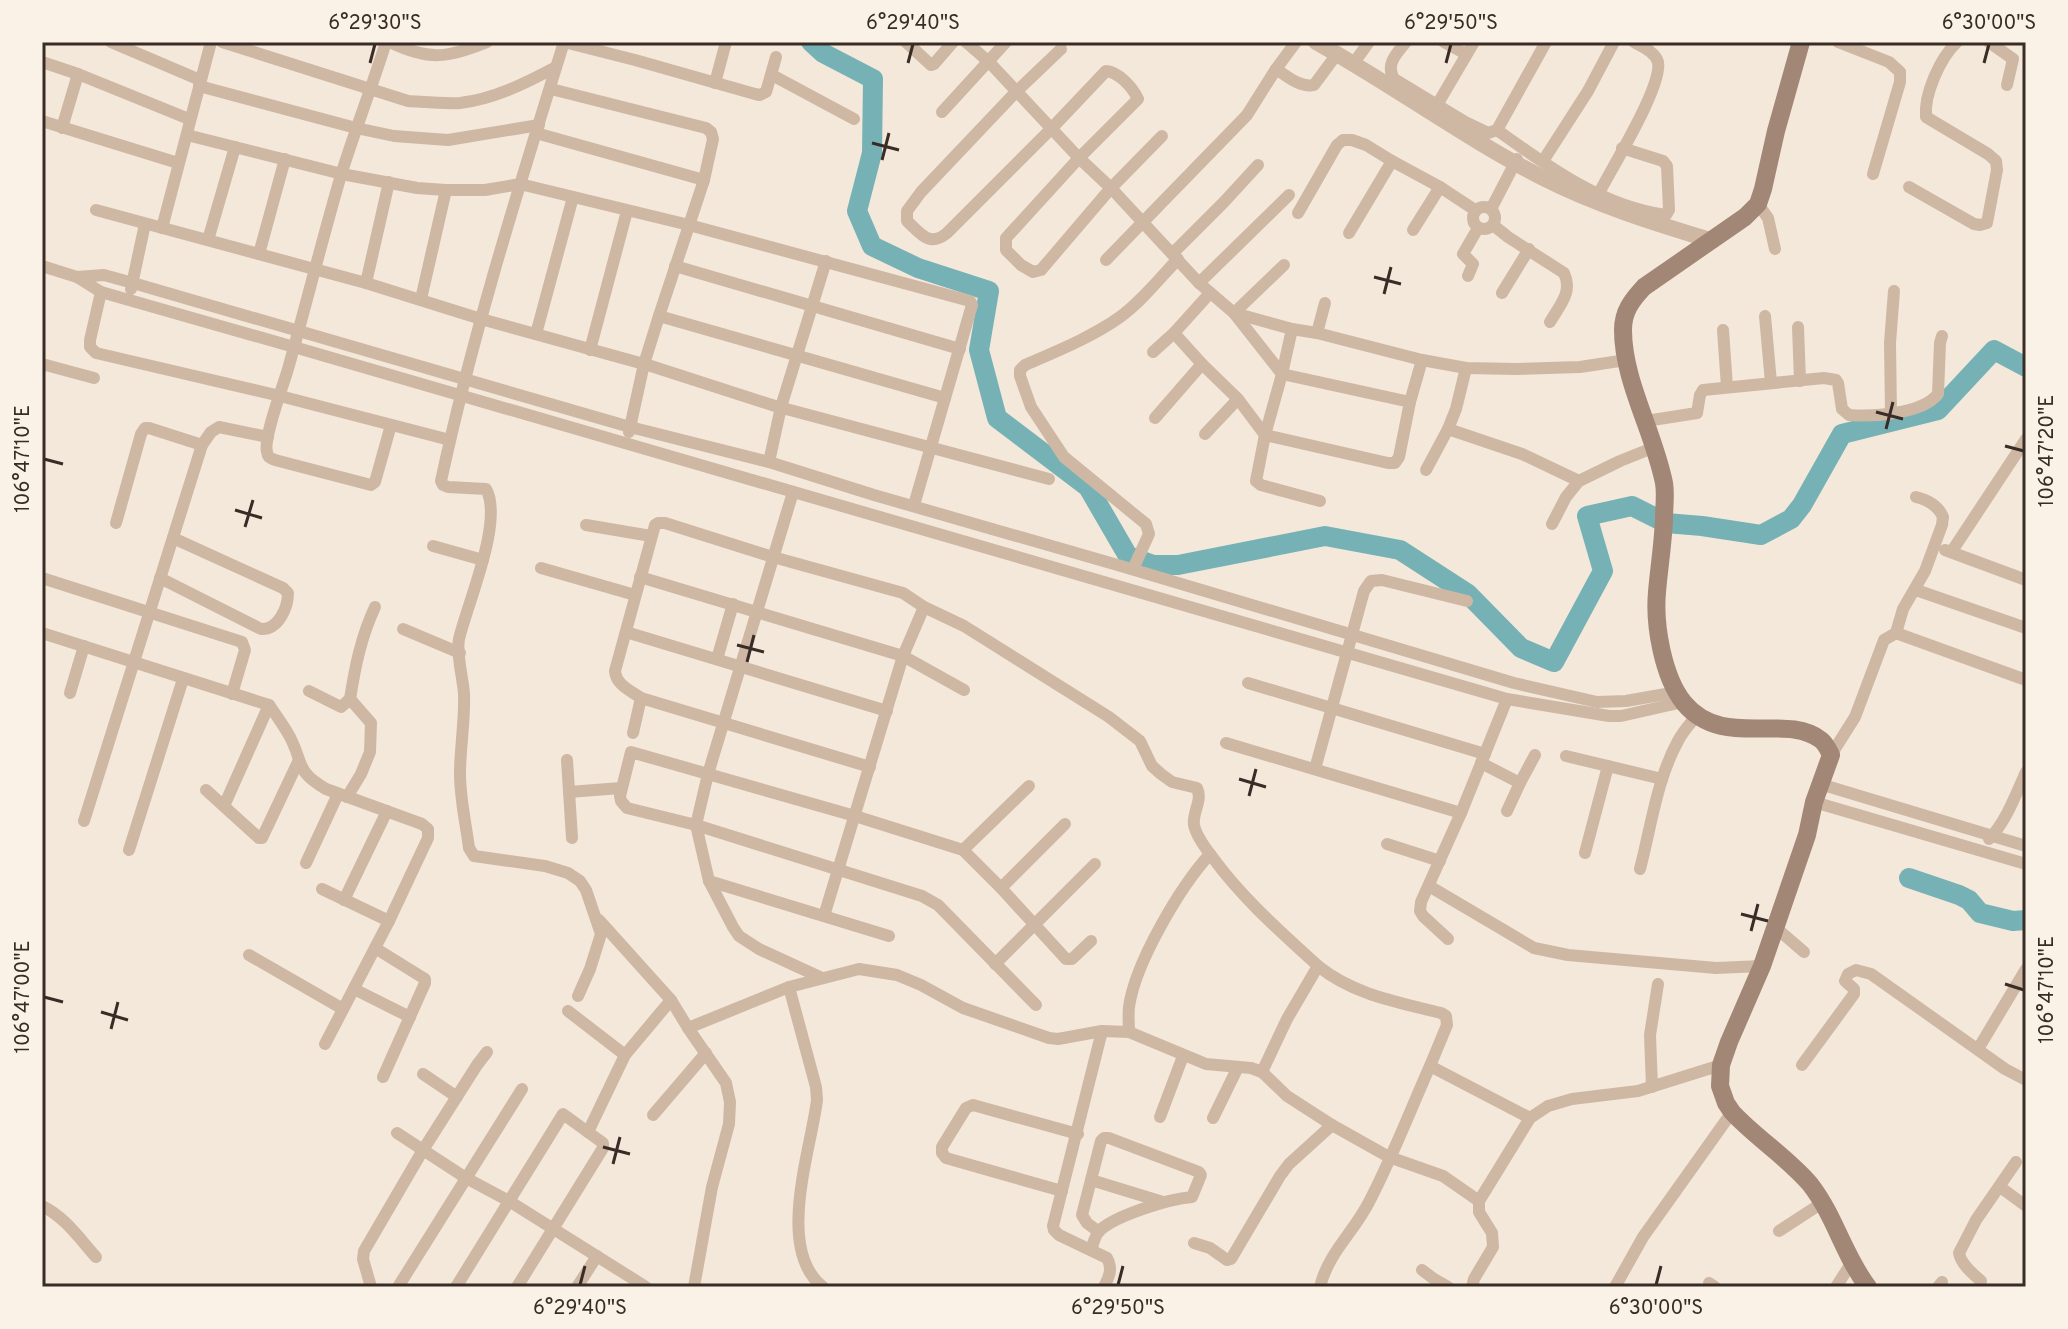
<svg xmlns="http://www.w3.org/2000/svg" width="2068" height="1329" viewBox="0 0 2068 1329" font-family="Overpass,sans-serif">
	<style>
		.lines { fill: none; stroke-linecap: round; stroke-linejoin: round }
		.river { stroke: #76b2b5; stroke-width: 20 }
		.minor { stroke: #ceb8a4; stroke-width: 12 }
		.tertiary { stroke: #ceb8a4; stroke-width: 16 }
		.secondary { stroke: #a28676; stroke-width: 18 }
		.ticks { fill: none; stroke: #392c27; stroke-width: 3 }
		.neatline { fill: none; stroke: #392c27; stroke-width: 3 }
		.ticks-label { font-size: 20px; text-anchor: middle; fill: #392c27 }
	</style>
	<rect width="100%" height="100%" fill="#f4e8da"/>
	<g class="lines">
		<g class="river">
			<polyline points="811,42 823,53 873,79 872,153 857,211 872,246 918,268 989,291 979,350 997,418 1088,487 1128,556 1153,565 1178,565 1325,536 1400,550 1468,594 1521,648 1554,662 1603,571 1587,516 1632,506 1666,523 1702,526 1761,535 1791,519 1802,505 1842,434 1938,410 1994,350 2026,367"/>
			<polyline points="1909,878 1959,895 1969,900 1980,913 2013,921 2026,920"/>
		</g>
		<g class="minor">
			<polyline points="111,42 200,80"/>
			<path d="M222,42L408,101C425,102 443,104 460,103C494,99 526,83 556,67"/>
			<path d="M386,42C372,87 355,130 341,175C322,240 306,305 288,369C283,386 263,438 267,452C268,458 270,458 275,460L371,485L375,482L391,425"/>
			<path d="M390,42C429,61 448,58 487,42"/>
			<path d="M564,42C519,187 473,332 441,481L443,485L448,487L486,489C504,521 467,604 459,639C456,655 463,677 464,694C465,721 460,748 460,774C460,799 466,824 469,848L474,856L545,866L568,873L580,881L586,890L601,934L590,969L578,996"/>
			<polyline points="564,42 635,60 755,94 760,95 766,92 776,57"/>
			<polyline points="906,42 931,65 934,64 953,42"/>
			<polyline points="966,42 989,62 1079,158 1111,188 1199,283 1234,313 1292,329 1317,333 1422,360 1466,368 1516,369 1580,367 1626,360"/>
			<path d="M1406,42C1397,53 1385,64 1394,79L1465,122L1488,133L1497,130L1546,42"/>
			<polyline points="1444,42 1466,54"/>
			<polyline points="1838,42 1889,62 1900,72 1900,82 1873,174"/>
			<polyline points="1989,42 2013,59 2007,85"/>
			<path d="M1061,49L1016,92L921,192L907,211V221C920,233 929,248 947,233L1051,129L1106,71C1119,72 1133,88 1138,99L1079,158L1006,238V250L1021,265L1033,272L1041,270L1111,188L1162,136"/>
			<polyline points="42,62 78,74 189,119"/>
			<polyline points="1353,64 1369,42"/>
			<path d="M1276,69C1287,76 1300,88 1314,85L1337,54"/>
			<polyline points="772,75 854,119"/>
			<polyline points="715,83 726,42"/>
			<polyline points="199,86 356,128 394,136 448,140 539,125"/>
			<polyline points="551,89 706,128 711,132 713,139 704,180 659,316 644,364 629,432"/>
			<polyline points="1437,105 1474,42"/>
			<polyline points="942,112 1006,42"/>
			<polyline points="42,121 178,163"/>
			<polyline points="62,128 78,74"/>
			<path d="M1497,130C1547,166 1603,207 1666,215L1669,210L1667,166L1663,161L1622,148"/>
			<polyline points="536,133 704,180"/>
			<polyline points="187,135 342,174 417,188 446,190 485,190 520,184 689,225 970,301 972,305 914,505"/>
			<polyline points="1543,161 1588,91 1614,42"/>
			<path d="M1909,187L1974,224L1980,225L1987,223L1997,170L1996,161L1988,154L1926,117C1924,94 1940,58 1957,42"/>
			<path d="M1598,195C1611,169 1663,86 1658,62C1655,52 1643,47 1634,42"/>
			<polyline points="1758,204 1768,218 1775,249"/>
			<circle cx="1484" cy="218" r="11"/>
			<polyline points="1491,209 1517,159"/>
			<polyline points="96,210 366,283 481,319 651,366 775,406 1049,479"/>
			<polyline points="1298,213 1337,145 1343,140 1352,140 1366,145 1392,161 1440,187 1475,210"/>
			<path d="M1493,225L1508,237L1564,273C1573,292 1560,305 1550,322"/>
			<polyline points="162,228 211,42"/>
			<polyline points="1413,230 1440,187"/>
			<polyline points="1349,233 1392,161"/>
			<polyline points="208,240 235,147"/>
			<polyline points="1173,253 1224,202 1258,165"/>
			<polyline points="259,254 285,159"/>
			<polyline points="1106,260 1247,115 1276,69 1296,42"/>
			<polyline points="1284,265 1234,313 1282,374 1410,402"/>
			<polyline points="42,266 77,277 101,292 294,347 1507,699 1609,716 1621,716 1683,702"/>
			<polyline points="675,266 960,349"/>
			<polyline points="1468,276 1473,264 1463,254 1478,228"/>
			<polyline points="77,277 104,275 133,283 630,427 769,462 874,495 1121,566 1514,683 1597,702 1626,701 1677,692"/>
			<polyline points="366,283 389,182"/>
			<polyline points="1199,283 1289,195"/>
			<polyline points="131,289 145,224"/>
			<polyline points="101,292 90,340 90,347 96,353 280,396 450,440"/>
			<polyline points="1210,293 1174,333 1202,364 1238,399 1265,435 1388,463 1395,463 1399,457 1410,402 1422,360"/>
			<polyline points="1502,293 1529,249"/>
			<polyline points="421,299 446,190"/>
			<polyline points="659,316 945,398"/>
			<polyline points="1765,316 1771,383"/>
			<polyline points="1798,327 1800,381"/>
			<polyline points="1292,329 1282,374 1265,435 1256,481 1261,485 1320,501"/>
			<polyline points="1723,330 1727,387"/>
			<polyline points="1317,333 1325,303"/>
			<polyline points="536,334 573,197"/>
			<polyline points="590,350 627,211"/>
			<polyline points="1153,352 1174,333"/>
			<polyline points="42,364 94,378"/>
			<polyline points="1891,413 1890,343 1894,291"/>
			<polyline points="1155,418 1202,364"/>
			<path d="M1646,421L1697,413L1700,395L1703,390L1824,378L1836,380L1838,383L1842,409L1849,415C1873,417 1922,414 1938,394L1940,343L1942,336"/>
			<polyline points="1448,429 1522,454 1579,481"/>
			<polyline points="1205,434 1238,399"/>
			<polyline points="769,462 781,407 826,261"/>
			<polyline points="1426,470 1448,429 1456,409 1466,368"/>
			<polyline points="793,492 708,774 696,825 709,881 733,927 739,936 759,949 822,978"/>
			<polyline points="116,523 141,434 145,428 149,428 202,445"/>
			<polyline points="1552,524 1566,497 1579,481 1620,461 1655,447"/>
			<polyline points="586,525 651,536"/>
			<polyline points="433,546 483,560"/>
			<polyline points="1945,550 2026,580"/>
			<polyline points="1952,551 2026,439"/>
			<polyline points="541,568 635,595"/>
			<path d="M1133,569L1149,534L1146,524L1064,457L1031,407L1020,376V370L1025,365C1057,351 1092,337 1120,317C1142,301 1159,279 1178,259"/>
			<polyline points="640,577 903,656 964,690"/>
			<polyline points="42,578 242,642 245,650 232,694"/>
			<path d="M160,578L261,629C278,630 288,608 288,593L283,588L173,538"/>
			<polyline points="1916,590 2026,628"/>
			<polyline points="403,629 460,653"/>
			<polyline points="626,632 887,711"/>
			<path d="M42,633L269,705C276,715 284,726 290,737C304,764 295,771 326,789L422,824L428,829V838L389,921L325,1044"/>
			<polyline points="1896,633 2026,680"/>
			<polyline points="717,659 733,604"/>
			<polyline points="1248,683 1485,754"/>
			<polyline points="309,691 341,707 350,699 371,723 370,752 361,774 347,797"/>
			<polyline points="70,693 84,646"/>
			<path d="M350,699C355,667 361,637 375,607"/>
			<polyline points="633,733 641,698"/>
			<polyline points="1226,743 1461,813"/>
			<path d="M1831,755L1855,717L1884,640L1896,633L1903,609L1925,571L1942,525L1943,517C1938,505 1928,500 1916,497"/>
			<polyline points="1566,756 1662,779"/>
			<polyline points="567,760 572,838"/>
			<polyline points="1481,763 1520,783 1507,811"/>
			<path d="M870,767L641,698C631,691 616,685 615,671L655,525L658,523H665L773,557L903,593L924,607L964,626L1109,717L1140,741L1152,766L1161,774L1172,782L1197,788C1203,801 1192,812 1194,825C1196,836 1206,849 1213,858C1243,899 1281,932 1318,966C1354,995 1398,1002 1441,1013L1446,1016L1447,1025L1430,1066"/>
			<polyline points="1315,769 1364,591 1371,581 1382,580 1467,601"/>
			<polyline points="1520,783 1535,755"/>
			<polyline points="1820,784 2026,846"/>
			<polyline points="206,790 259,838 262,838 298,762"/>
			<polyline points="569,792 621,788"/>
			<polyline points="1814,802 2026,864"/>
			<polyline points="224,806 269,705"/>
			<polyline points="84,821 202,445 211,432 219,427 268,437"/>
			<path d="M1989,839C2006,822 2016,794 2026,772"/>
			<polyline points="1387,844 1440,861"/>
			<polyline points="129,850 183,679"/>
			<polyline points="963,850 1029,786"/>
			<polyline points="1585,853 1608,766"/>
			<polyline points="306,863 338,794"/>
			<path d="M1640,869C1651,827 1657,779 1678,741C1683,731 1691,723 1697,715"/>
			<polyline points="709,881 889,936"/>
			<polyline points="1429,886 1534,948 1568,955 1716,968 1762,966"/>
			<polyline points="1001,888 1065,824"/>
			<polyline points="322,889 389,921"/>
			<polyline points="344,900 387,811"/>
			<polyline points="824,916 903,656 924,607"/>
			<polyline points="599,920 671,1000 688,1028 726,1083 730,1102 729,1124 712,1187 694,1287"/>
			<polyline points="1775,927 1804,952"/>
			<polyline points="1448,939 1423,916 1420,911 1421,902 1461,813 1507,699"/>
			<polyline points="375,948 425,979 425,983 383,1077"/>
			<polyline points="249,955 343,1009"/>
			<polyline points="995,964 1095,864"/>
			<path d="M789,987L816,1087L817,1100C811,1150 775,1250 823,1287"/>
			<polyline points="354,989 410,1017"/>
			<polyline points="1036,1005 938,905 922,896 696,825 627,808 621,801 620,796 631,752 855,816 963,850 1001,888 1066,959 1072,959 1091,941"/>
			<polyline points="568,1011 625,1055"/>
			<polyline points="688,1028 789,987 859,969 897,975 921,985 963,1008 1049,1038 1058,1039 1102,1031 1129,1032 1206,1064 1251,1068 1262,1072 1287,1096 1332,1125 1389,1157 1443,1176 1479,1201"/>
			<path d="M1102,1031L1053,1226L1054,1230L1059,1235L1107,1258C1113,1269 1109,1277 1104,1287"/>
			<path d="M1129,1032C1129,1024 1128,1016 1129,1007C1135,963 1180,887 1210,854"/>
			<polyline points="1978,1049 2026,969"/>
			<polyline points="1802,1065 1854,994 1854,989 1845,981 1848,974 1856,970 1871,974 2005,1069 2026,1080"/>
			<polyline points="1262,1072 1287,1019 1318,966"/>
			<polyline points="423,1074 457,1097"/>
			<polyline points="1652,1087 1650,1035 1658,984"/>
			<polyline points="653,1115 706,1053"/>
			<polyline points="1160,1117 1183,1056"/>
			<polyline points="1213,1118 1238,1067"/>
			<polyline points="588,1132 625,1055 671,1000"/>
			<polyline points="397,1133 466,1178 509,1201 646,1287"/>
			<polyline points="1091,1180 1163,1202"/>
			<polyline points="2000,1187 2026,1206"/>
			<polyline points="1062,1191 946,1158 942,1153 942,1147 966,1108 973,1105 1078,1134"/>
			<path d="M42,1206C65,1217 79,1238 96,1257"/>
			<polyline points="1779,1231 1822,1203"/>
			<polyline points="1194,1243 1210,1248 1227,1260 1231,1259 1280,1176 1289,1164 1332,1125"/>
			<path d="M1091,1250C1093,1244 1095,1236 1099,1231C1116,1215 1169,1199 1192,1197L1201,1175L1199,1172L1109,1138H1104L1101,1141L1082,1215L1087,1223L1099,1232"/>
			<polyline points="1422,1270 1434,1279 1448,1287"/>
			<path d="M1981,1281C1972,1273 1961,1264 1959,1253L1976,1220L2016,1162"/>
			<polyline points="1709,1283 1715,1287"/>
			<polyline points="371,1287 363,1259 364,1251 423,1150 477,1065 487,1052"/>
			<polyline points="398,1287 522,1089"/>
			<polyline points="456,1287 563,1114 603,1143 603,1148 517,1287"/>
			<polyline points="577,1287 597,1256"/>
			<path d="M1320,1287C1328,1253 1354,1232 1369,1202C1392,1158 1410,1111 1430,1066L1530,1118"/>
			<polyline points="1472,1287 1474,1279 1493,1247 1492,1233 1479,1212 1479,1201 1530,1118 1548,1106 1572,1099 1638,1091 1721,1065"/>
			<polyline points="1615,1287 1643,1237 1732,1112"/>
			<polyline points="1836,1287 1852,1262"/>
			<polyline points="1938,1287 1942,1282"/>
		</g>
		<path class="tertiary" d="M1316,42C1393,85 1465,138 1543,178C1596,205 1654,223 1710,240"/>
		<path class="secondary" d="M1801,42L1776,131L1763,189L1758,204L1745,217L1644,287C1632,300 1623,311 1623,330C1623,381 1654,432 1664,483C1666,494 1664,507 1664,519C1663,544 1659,568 1657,592C1654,625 1663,677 1684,703C1723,750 1785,712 1821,740C1826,744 1828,749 1831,755L1814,802L1807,835L1762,966L1729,1042L1721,1065L1720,1086L1726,1103L1732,1112C1756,1138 1787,1157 1810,1184C1835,1216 1844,1256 1868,1287"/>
	</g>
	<path class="ticks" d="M370,63L375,44M908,63L913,44M1446,63L1451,44M1984,63L1989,44M872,143L899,150M882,160L889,133M1374,277L1401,284M1384,294L1391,267M1876,412L1903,419M1886,429L1893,402M2005,446L2024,451M44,459L63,464M235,510L262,518M245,527L253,500M737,645L764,652M747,662L754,635M1239,779L1266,787M1249,796L1256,769M1741,914L1768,921M1751,931L1758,904M2005,984L2024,990M44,997L63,1002M101,1012L128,1020M111,1029L118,1002M603,1147L630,1154M613,1164L620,1137M580,1285L585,1266M1118,1285L1123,1266M1656,1285L1661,1266"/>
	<rect width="2068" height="1329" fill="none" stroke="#fbf2e7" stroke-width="88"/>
	<rect x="44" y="44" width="1980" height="1241" class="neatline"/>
	<g class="ticks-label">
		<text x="375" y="29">6°29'30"S</text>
		<text x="913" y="29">6°29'40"S</text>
		<text x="1451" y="29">6°29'50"S</text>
		<text x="1989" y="29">6°30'00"S</text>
		<text transform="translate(2046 451) rotate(-90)" y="7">106°47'20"E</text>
		<text transform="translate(22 459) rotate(-90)" y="7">106°47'10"E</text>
		<text transform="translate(2046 990) rotate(-90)" y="7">106°47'10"E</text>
		<text transform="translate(22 997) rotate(-90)" y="7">106°47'00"E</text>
		<text x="580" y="1314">6°29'40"S</text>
		<text x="1118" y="1314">6°29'50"S</text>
		<text x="1656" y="1314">6°30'00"S</text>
	</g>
</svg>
